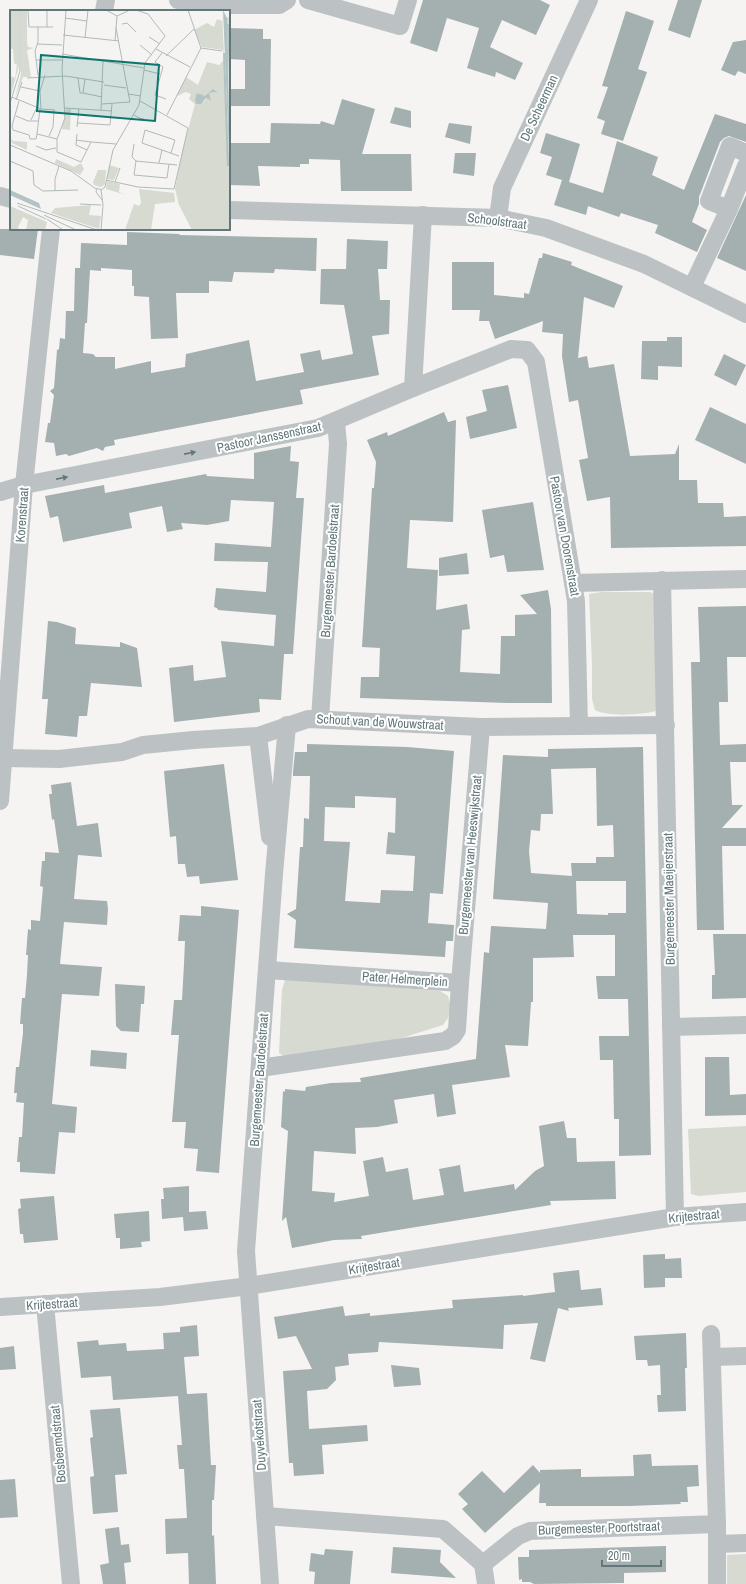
<svg xmlns="http://www.w3.org/2000/svg" width="746" height="1584" viewBox="0 0 746 1584" font-family="'Archivo Narrow',sans-serif">
	<style>
		.green { fill: #d6dad1 }
		.building { fill: #a4afb0; fill-rule: evenodd }
		.lines { fill: none; stroke-linecap: round; stroke-linejoin: round }
		.minor { stroke: #bcc2c3; stroke-width: 18 }
		.oneway { fill: #62777a }
		.labels { text-anchor: middle; dominant-baseline: central; stroke-width: 4; stroke-linejoin: round; paint-order: stroke }
		.street-label { font-size: 13px; fill: #62777a; stroke: #fff }
		.inset-river { fill: none; stroke: #b2c3c3; stroke-width: 2 }
		.inset-road { fill: none; stroke: #b1babb; stroke-width: 1 }
		.view { fill: #0f766e; fill-opacity: 0.15; stroke: #0f766e; stroke-width: 2 }
		.inset-edge { fill: none; stroke: #62777a; stroke-width: 2 }
	</style>
	<rect width="100%" height="100%" fill="#f5f4f2"/>
	<g class="green">
		<path d="M602,592H650L655,594L656,711C642,715 608,717 595,710L592,699V665L589,594Z"/>
		<polygon points="287,979 440,991 448,996 451,1007 448,1018 443,1025 405,1037 390,1041 284,1056 279,1053 282,990 285,980"/>
		<polygon points="746,1126 746,1192 698,1196 691,1194 688,1129"/>
		<polygon points="746,1554 746,1584 727,1584 727,1555"/>
	</g>
	<g class="building">
		<polygon points="423,0 540,0 550,5 536,35 502,20 490,47 523,63 515,80 496,72 495,77 467,68 479,28 447,18 437,52 410,43"/>
		<polygon points="678,0 702,0 690,38 668,30"/>
		<polygon points="626,11 654,21 638,69 647,72 623,141 601,134 605,121 597,118 608,87 602,86"/>
		<polygon points="229,28 263,29 263,39 271,39 270,106 229,106 229,89 245,89 245,60 229,59"/>
		<polygon points="746,40 746,74 738,71 735,76 721,70 733,42"/>
		<polygon points="342,99 375,109 362,154 411,154 412,191 341,191 340,160 309,159 309,164 300,164 300,167 258,166 260,186 229,185 229,143 270,143 271,123 320,124 321,121 334,125"/>
		<polygon points="395,107 411,111 411,128 390,123"/>
		<polygon points="715,114 746,124 746,142 729,136 724,138 720,142 699,197 699,204 692,222 707,230 697,252 655,233 658,225 621,213 619,217 588,206 586,215 554,205 562,180 546,175 552,157 540,153 546,133 580,144 569,182 603,193 617,141 658,157 652,175 684,190"/>
		<polygon points="449,123 472,126 470,144 445,137"/>
		<polygon points="455,153 476,153 474,176 453,173"/>
		<polygon points="746,195 746,271 717,258"/>
		<polygon points="0,229 38,229 34,259 0,255"/>
		<polygon points="127,232 180,234 179,235 317,238 316,271 275,269 274,273 234,272 232,282 209,281 209,293 176,293 178,338 151,339 149,297 134,296 134,286 132,286 132,270 101,268 101,271 90,270 87,323 85,323 83,353 93,354 96,357 115,357 115,369 151,361 151,373 185,367 186,354 249,340 256,381 304,372 300,354 320,350 322,360 353,354 344,305 320,304 321,269 346,269 347,239 388,241 387,269 378,269 380,300 390,300 389,334 372,336 379,375 300,390 303,404 114,440 115,445 105,447 103,451 97,448 69,456 66,454 56,456 54,443 45,442 48,423 50,423 54,395 50,391 54,388 57,350 59,349 60,338 65,339 66,311 74,311 75,268 80,268 81,243 127,245"/>
		<polygon points="543,253 572,262 571,265 623,286 614,308 584,297 578,358 587,356 589,368 614,364 630,456 675,454 679,444 679,480 697,480 698,503 723,503 724,517 746,516 746,546 611,548 610,497 587,501 579,460 588,458 578,400 569,402 562,356 563,334 542,332 543,321 495,339 489,321 479,321 480,310 452,310 452,262 494,262 494,295 524,298 524,293 529,294 539,258 542,258"/>
		<polygon points="667,337 682,337 682,367 658,366 658,380 641,379 642,341 667,341"/>
		<polygon points="724,354 746,365 736,386 714,375"/>
		<polygon points="508,385 517,428 470,439 466,417 487,411 482,390"/>
		<polygon points="710,407 746,424 746,464 695,440"/>
		<polygon points="444,412 448,422 456,420 453,522 410,520 407,568 438,570 436,610 467,604 470,629 462,630 460,672 500,674 501,636 515,636 515,615 537,614 520,595 548,590 551,609 552,703 508,703 360,698 361,677 379,677 380,648 362,647 372,488 374,488 376,462 367,440 387,432 388,436"/>
		<polygon points="291,446 290,461 299,462 296,498 304,498 293,654 284,654 281,700 259,699 260,712 174,722 169,668 193,665 194,681 226,677 221,641 274,646 276,615 218,610 217,608 214,607 216,588 266,592 268,562 214,561 215,543 271,547 274,502 231,500 229,521 207,525 181,523 183,529 167,532 162,506 129,513 132,528 63,542 58,516 50,518 45,496 104,485 105,493 206,474 207,476 254,479 254,453"/>
		<polygon points="533,502 544,570 507,572 504,555 490,558 482,510"/>
		<polygon points="467,553 469,574 439,576 439,558"/>
		<polygon points="746,606 746,657 727,657 728,702 719,702 720,745 746,744 746,762 730,762 732,805 743,805 722,828 746,828 746,846 722,846 724,930 697,930 691,662 700,662 698,607"/>
		<polygon points="48,621 57,622 76,628 75,644 120,647 120,642 137,648 142,687 91,683 87,716 79,716 77,737 45,734 48,699 42,699"/>
		<path d="M307,744L407,747L454,751L443,894L430,893L428,923L454,925L453,941H446L445,957L294,948L296,920L287,914L296,909L300,847H303L304,818L309,819L310,776H293V772L295,752H307ZM355,796L396,798L395,833L388,832L386,854L415,856L413,891L381,890L380,903L345,901L350,842L324,841L325,807L355,808Z"/>
		<path d="M643,747L651,1155L619,1156V1119H614L613,1060H600L599,1036H629L628,999H598L596,976H615V935H573L574,957L533,958V1002H531L528,1046L505,1045L510,1077L452,1085L456,1114L437,1117L434,1094L394,1100L398,1123L377,1127L355,1128L356,1154L314,1151L312,1191L335,1193L334,1202L369,1196L363,1161L383,1157L386,1172L408,1168L413,1200L444,1195L439,1169L460,1165L464,1192L514,1184L515,1190L535,1171L544,1166L539,1126L564,1121L567,1138H576L577,1162L615,1161L616,1199L550,1201L551,1205L361,1236L362,1239L334,1240L292,1248L286,1217L282,1221L288,1131L281,1127L283,1091L285,1092V1089L305,1091L306,1087L331,1083L361,1082L360,1078L476,1059L484,952L489,953L491,926L546,929L548,903L493,899L503,755L548,757V749ZM596,768L597,826L613,825L614,857H596V863H571L572,876L531,873L529,851L531,830L540,831L541,814H553L551,769ZM576,881H626V913H608V915L577,914Z"/>
		<polygon points="224,764 238,880 200,884 199,876 187,877 185,864 178,864 176,836 170,837 164,771"/>
		<polygon points="71,782 77,826 98,823 102,857 78,855 74,899 107,901 108,909 107,925 64,922 60,964 102,967 99,996 62,994 52,1104 77,1107 75,1133 59,1132 55,1174 20,1172 20,1162 17,1162 18,1150 19,1137 22,1137 24,1103 16,1102 17,1093 14,1093 16,1067 19,1067 23,1033 23,1024 20,1024 22,998 25,998 27,975 28,955 26,955 28,929 31,930 31,920 40,921 43,887 40,886 41,874 42,861 45,861 45,852 59,853 54,819 52,820 49,794 52,794 51,785"/>
		<polygon points="201,906 239,910 219,1173 196,1171 198,1149 184,1148 186,1122 172,1122 179,1035 171,1035 174,1000 182,1000 184,964 185,941 178,941 180,915 201,916"/>
		<polygon points="713,934 746,934 746,998 712,999 712,975 715,975"/>
		<polygon points="115,984 145,986 144,1004 141,1004 139,1032 121,1031 116,1026"/>
		<polygon points="91,1050 127,1053 126,1069 90,1066"/>
		<polygon points="705,1057 729,1057 730,1095 746,1094 746,1115 705,1116"/>
		<polygon points="189,1186 189,1212 206,1211 208,1229 184,1231 183,1217 162,1219 161,1199 164,1199 163,1188"/>
		<polygon points="54,1196 58,1240 24,1243 23,1234 20,1234 18,1209 21,1208 20,1199"/>
		<polygon points="149,1211 150,1241 141,1242 142,1247 120,1249 120,1238 116,1238 114,1214"/>
		<polygon points="665,1254 665,1259 681,1258 682,1278 665,1278 665,1287 644,1288 643,1255"/>
		<polygon points="579,1270 581,1290 601,1288 603,1305 568,1308 569,1311 558,1308 545,1362 530,1359 538,1323 504,1325 503,1349 379,1342 378,1352 348,1354 349,1365 335,1367 336,1380 327,1389 307,1391 309,1429 367,1425 368,1441 322,1445 324,1474 294,1476 293,1463 289,1463 283,1371 312,1369 296,1336 278,1339 274,1317 343,1306 345,1316 370,1313 370,1316 453,1308 452,1300 523,1295 523,1296 555,1292 553,1273"/>
		<polygon points="197,1325 199,1356 184,1357 187,1394 207,1393 211,1465 216,1465 214,1500 212,1500 212,1536 214,1535 216,1584 189,1584 188,1553 166,1554 165,1519 187,1518 184,1469 179,1469 177,1445 182,1445 178,1396 113,1400 111,1376 81,1378 77,1342 98,1340 99,1345 126,1343 127,1351 164,1349 163,1333 180,1332 180,1327"/>
		<polygon points="686,1333 687,1368 685,1368 686,1411 658,1412 657,1395 661,1395 660,1365 648,1366 647,1360 636,1360 634,1336"/>
		<polygon points="14,1346 16,1369 0,1370 0,1348"/>
		<polygon points="391,1365 419,1368 421,1385 394,1387"/>
		<polygon points="120,1408 127,1474 115,1475 118,1512 93,1514 90,1477 94,1476 90,1438 93,1437 90,1410"/>
		<polygon points="651,1454 652,1466 698,1465 699,1486 687,1487 688,1502 680,1502 681,1504 629,1506 546,1506 546,1503 539,1503 540,1483 485,1533 462,1509 468,1504 458,1494 482,1471 504,1493 533,1465 540,1473 540,1470 581,1469 581,1477 634,1476 633,1455"/>
		<polygon points="15,1479 18,1517 0,1518 0,1480"/>
		<polygon points="119,1527 121,1545 129,1544 131,1562 124,1563 126,1584 103,1584 100,1565 109,1563 105,1529"/>
		<polygon points="666,1546 666,1572 624,1573 624,1583 534,1584 530,1582 522,1582 522,1579 519,1580 518,1557 529,1557 529,1550"/>
		<polygon points="393,1547 441,1550 440,1562 456,1578 391,1573"/>
		<polygon points="325,1549 353,1551 350,1584 314,1584 315,1572 309,1571 311,1553 324,1555"/>
	</g>
	<g class="lines">
		<g class="minor">
			<polyline points="178,0 203,5 279,5 287,0"/>
			<polyline points="308,0 400,26 408,0"/>
			<polyline points="104,11 106,0"/>
			<polyline points="0,196 11,199"/>
			<polyline points="729,209 709,201 730,146 746,153"/>
			<polyline points="229,210 498,218 546,228 644,264 746,314"/>
			<polyline points="498,218 502,188 589,0"/>
			<polyline points="692,287 729,209 746,166"/>
			<polyline points="413,388 423,215"/>
			<polyline points="0,492 24,485 318,428 413,388 511,349 527,350 536,362 576,601 579,726"/>
			<polyline points="662,580 675,1217"/>
			<polyline points="573,583 746,579"/>
			<polyline points="320,719 338,444 336,422"/>
			<polyline points="258,736 270,837"/>
			<polyline points="3,758 59,759 122,752 143,745 193,740 258,736 308,719 481,727 666,725"/>
			<polyline points="0,801 24,485 51,229"/>
			<polyline points="460,983 481,727"/>
			<polyline points="671,1027 746,1025"/>
			<polyline points="260,1068 445,1041 453,1036 457,1030 460,983 267,970"/>
			<polyline points="45,1304 71,1584"/>
			<polyline points="0,1307 160,1297 249,1286 675,1217 746,1212"/>
			<polyline points="712,1357 746,1356"/>
			<polyline points="265,1516 443,1529 483,1564 518,1536 530,1531 717,1524 711,1334"/>
			<polyline points="717,1524 717,1584"/>
			<polyline points="717,1544 746,1543"/>
			<polyline points="483,1564 486,1584"/>
			<polyline points="270,1584 246,1251 274,874 287,725"/>
		</g>
	</g>
	<defs><path id="oneway-solid" d="M-6-.8H1V-3.2L6.5 0L1 3.2V.8H-6Z"/></defs>
	<g class="oneway">
		<use href="#oneway-solid" transform="translate(190 453) rotate(-11)"/>
		<use href="#oneway-solid" transform="translate(62 478) rotate(-11)"/>
	</g>
	<g class="labels">
		<g class="street-label">
			<text transform="translate(539 108) rotate(-65)">De Scheerman</text>
			<text transform="translate(497 221) rotate(7)">Schoolstraat</text>
			<text transform="translate(269 437) rotate(-12)">Pastoor Janssenstraat</text>
			<text transform="translate(22 515) rotate(-86)">Korenstraat</text>
			<text transform="translate(565 536) rotate(80)">Pastoor van Doorenstraat</text>
			<text transform="translate(330 571) rotate(-86)">Burgemeester Bardoelstraat</text>
			<text transform="translate(380 722) rotate(3)">Schout van de Wouwstraat</text>
			<text transform="translate(470 855) rotate(-85)">Burgemeester van Heeswijkstraat</text>
			<text transform="translate(669 899) rotate(-91)">Burgemeester Maeijerstraat</text>
			<text transform="translate(405 979) rotate(4)">Pater Helmerplein</text>
			<text transform="translate(259 1080) rotate(-86)">Burgemeester Bardoelstraat</text>
			<text transform="translate(694 1216) rotate(-5)">Krijtestraat</text>
			<text transform="translate(374 1266) rotate(-9)">Krijtestraat</text>
			<text transform="translate(52 1304) rotate(-4)">Krijtestraat</text>
			<text transform="translate(259 1435) rotate(-94)">Duyvekotstraat</text>
			<text transform="translate(58 1444) rotate(-95)">Bosbeemdstraat</text>
			<text transform="translate(599 1528) rotate(-2)">Burgemeester Poortstraat</text>
		</g>
	</g>
	<g transform="translate(10 10)">
		<rect width="220" height="220" fill="#f5f4f2"/>
		<path d="M0,0H9V56L0,88V66L5,68L7,55L4,53L3,39H0ZM11,0H17V33L18,37L24,38L17,40L21,67H13L5,88L11,64ZM212,3L220,166V220H182L169,195L165,179L172,142L185,94L179,89L181,84L176,82L167,86L176,67L188,75L197,52L209,55L214,50L213,40L192,37L184,20L197,13L204,17L207,9L212,11ZM204,79L208,82L199,83L200,91L197,88L192,93L185,88L188,83L191,86H196ZM220,6V104L217,8ZM56,99H61L60,120L52,119ZM0,128L3,131L17,132V140L2,133ZM46,149L64,157L71,153L74,159L70,165L45,153ZM99,155L109,158L104,170L97,169ZM88,160H96L95,174L91,177L84,175L83,172ZM97,171L110,174L109,182L116,185L96,179ZM129,179L164,183L165,192L145,194L141,220H115L124,194L129,196L131,193ZM81,195L79,205L91,206L89,219L41,203L45,198ZM0,196L37,212L35,220H16L18,210L13,207L8,217L9,220H0Z" fill="#d6dad1" fill-rule="evenodd"/>
		<path d="M213,0L217,8L218,42L220,166ZM203,79L208,82L199,83L201,91L196,88L191,94H186L185,89L187,83L195,86ZM0,180L29,193L31,199L0,185Z" fill="#b2c3c3"/>
		<path class="inset-river" d="M218,14L220,62M214,43L218,156"/>
		<path class="inset-road" d="M18,0L19,17H43M56,0L52,59L55,108L47,129V142L71,152L81,132L106,134M96,0L107,6L120,0M126,0L138,4M178,0L191,38M55,8L77,11M112,14L117,13L126,22M28,17V32L25,41L28,65M37,17V0M53,25L109,31M139,27L150,34M75,28L78,0M105,31L107,6M27,34L52,35M130,35L142,45M191,38L212,41M146,39L180,57M152,43L145,52L153,57L145,85L156,89M52,44L134,58M156,46L184,19M26,50H52M134,60L150,64M35,65L30,81L31,99L45,100M17,68L55,66L94,72M68,68L70,83H73L75,69M94,75L116,78M11,77L30,81M73,83L92,87M118,84L131,86M2,87L31,99M6,90L12,72M9,91L2,116L3,120L19,125L20,129H26L27,124M0,93L10,61V0M92,94L120,92L106,18M55,98L102,101M30,99L27,124L47,129M91,100L93,51M124,105L129,108L133,110L134,109L129,108M157,105L191,38M6,106L18,111H28M21,110L26,99M68,113L100,115L102,94M67,117L69,99M67,124L66,135L77,140M39,126L43,117L44,100M66,130L81,132M124,134L122,147L126,151L167,155M0,135L61,161L86,179M26,136L36,140L46,138M161,143L165,130L135,120L132,133L152,140L169,146M0,151L23,161L24,175L33,181L68,180M126,151L124,165L157,168L159,154M149,153L152,140M96,170L128,177L164,179L178,118L130,91M105,172L110,158M91,180L95,177L103,140L129,95L135,53L155,26L138,4M45,181V169L49,156M7,193L87,220M70,194L91,195M8,196L36,209M34,205L66,220M37,209L53,220M91,220L93,195L91,180L87,178L86,182L92,190"/>
		<path class="view" d="M31,45L149,55L145,111L27,101Z"/>
		<rect width="220" height="220" class="inset-edge"/>
	</g>
	<path d="M602 1560v6h59v-6" fill="none" stroke="#62777a" stroke-width="2"/>
	<text x="608" y="1560" font-size="12" fill="#62777a" stroke="#ffffff" stroke-width="3" paint-order="stroke">20 m</text>
</svg>
